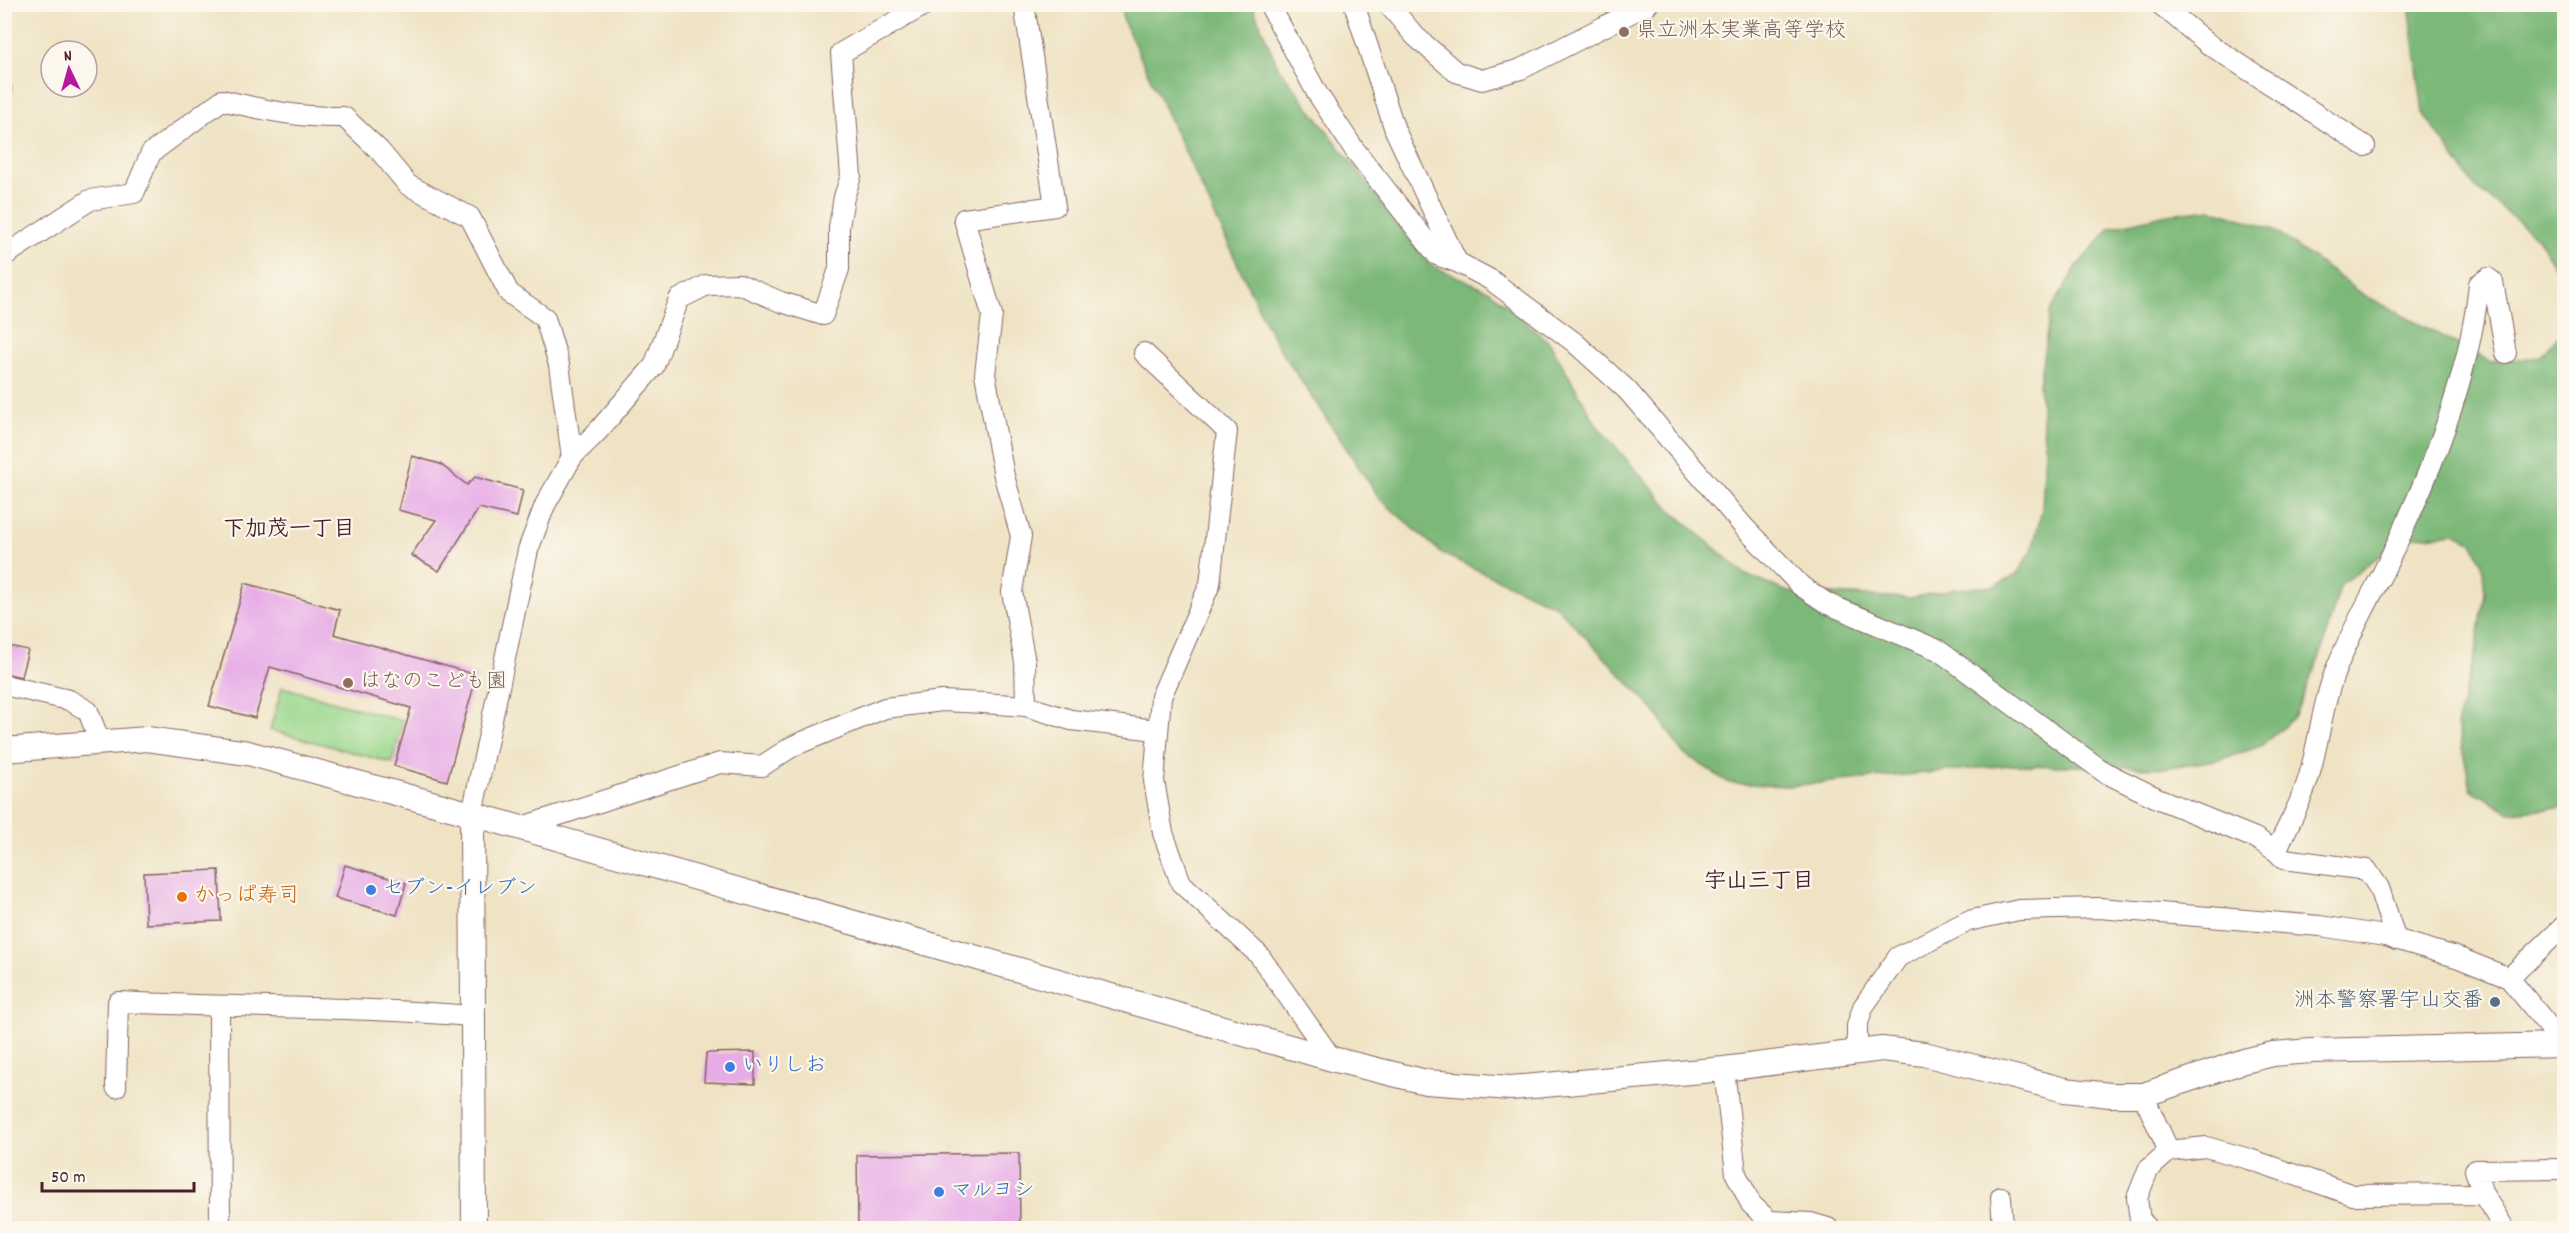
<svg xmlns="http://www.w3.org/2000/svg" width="2569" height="1233" viewBox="0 0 2569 1233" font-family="Dekko,'Klee One',sans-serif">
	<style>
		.green { fill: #9bd88d; stroke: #727c5c; stroke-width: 1.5 }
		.forest { fill: #7cb878; stroke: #636c52; stroke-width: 1.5 }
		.building { fill: #e7abe7 }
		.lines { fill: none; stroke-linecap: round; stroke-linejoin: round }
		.minor-casing { stroke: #846461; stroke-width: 22 }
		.tertiary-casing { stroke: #846461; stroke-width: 26 }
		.minor { stroke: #fff; stroke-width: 20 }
		.tertiary { stroke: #fff; stroke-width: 24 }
		.education-dot { fill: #8d6e63; stroke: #fbf7ec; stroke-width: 2 }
		.shop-dot { fill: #3f7fe0; stroke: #fbf7ec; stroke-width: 2 }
		.food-dot { fill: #e8710a; stroke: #fbf7ec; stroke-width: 2 }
		.service-dot { fill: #5c6f8a; stroke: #fbf7ec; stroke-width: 2 }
		.labels { text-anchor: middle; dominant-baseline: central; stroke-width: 4.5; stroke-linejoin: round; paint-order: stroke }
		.education-label { font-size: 21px; fill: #785e54; stroke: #fbf7ec; text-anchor: start }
		.shop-label { font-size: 21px; fill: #366cbe; stroke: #fbf7ec; text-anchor: start }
		.food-label { font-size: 21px; fill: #c56008; stroke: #fbf7ec; text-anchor: start }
		.service-label { font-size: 21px; fill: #4e5e75; stroke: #fbf7ec; text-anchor: end }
		.neighbourhood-label { font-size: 22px; font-weight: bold; fill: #4a1f2b; stroke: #fbf7ec }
	</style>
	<rect width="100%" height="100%" fill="#fbf7ec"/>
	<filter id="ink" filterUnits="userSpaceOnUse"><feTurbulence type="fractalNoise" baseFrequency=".0167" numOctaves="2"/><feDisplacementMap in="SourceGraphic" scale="12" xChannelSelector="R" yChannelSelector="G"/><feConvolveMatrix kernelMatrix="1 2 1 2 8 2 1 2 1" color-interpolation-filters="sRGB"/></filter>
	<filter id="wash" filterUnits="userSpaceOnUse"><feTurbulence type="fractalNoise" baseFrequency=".008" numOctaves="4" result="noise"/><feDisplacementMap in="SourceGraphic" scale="24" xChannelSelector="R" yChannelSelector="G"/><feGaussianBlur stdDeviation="1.35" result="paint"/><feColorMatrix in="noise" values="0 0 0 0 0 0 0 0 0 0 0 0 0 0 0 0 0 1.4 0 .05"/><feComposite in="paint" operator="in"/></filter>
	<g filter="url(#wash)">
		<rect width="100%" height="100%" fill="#efe3c4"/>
		<g class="green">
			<polygon points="5,51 12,91 5,102 4,102"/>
			<polygon points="282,687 403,721 392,763 270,730"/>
		</g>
		<g class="forest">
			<polygon points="1120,5 1252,5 1278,67 1430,265 1490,291 1550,343 1598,427 1672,511 1746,575 1788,592 1910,598 1954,589 1994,586 2016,575 2032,551 2042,510 2045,449 2039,384 2050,312 2077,266 2110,228 2167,214 2212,209 2272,229 2364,295 2491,362 2540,357 2564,329 2564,320 2564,807 2509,812 2471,789 2457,724 2477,646 2485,593 2482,562 2471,541 2457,533 2404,538 2341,584 2320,656 2294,717 2261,746 2222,759 2164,768 2011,765 1788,786 1729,783 1682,752 1655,711 1556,606 1443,554 1380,499 1278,346 1262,316 1124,22"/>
			<polygon points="2409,5 2564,5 2564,283 2538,238 2475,187 2423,113"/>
		</g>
		<g id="blocks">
			<g class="building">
				<polygon points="412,456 440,464 467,485 475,477 523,490 517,517 479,508 439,571 411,555 436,520 398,510"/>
				<polygon points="245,583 340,610 334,634 477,675 447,781 394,766 411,708 270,667 255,718 209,706"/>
				<polygon points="4,645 28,650 21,677 4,673"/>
				<polygon points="345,865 406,883 397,915 335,898"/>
				<polygon points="219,870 221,921 146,924 144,873"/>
				<polygon points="755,1052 755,1084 704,1082 706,1053"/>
				<polygon points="1019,1153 1020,1228 858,1228 857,1155"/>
			</g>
		</g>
	</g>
	<g filter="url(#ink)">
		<use href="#blocks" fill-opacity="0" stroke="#846461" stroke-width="1.5"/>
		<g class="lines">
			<defs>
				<g id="minor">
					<polyline points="1024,4 1055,206 964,219 992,315 985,374 1004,476 1021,536 1012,592 1025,662 1026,706"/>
					<polyline points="1269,4 1317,93 1354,149 1437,255 1457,262 1491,280 1574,342 1627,390 1744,527 1801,586 1828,604 1938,650 2104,772 2157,798 2255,838 2276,851 2284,859 2367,870 2379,888 2396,940"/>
					<polyline points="1354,4 1395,130 1457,262"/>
					<polyline points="1388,4 1415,36 1456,72 1482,80 1521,69 1648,4"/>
					<polyline points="2160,4 2207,43 2365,146"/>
					<path d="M4,256L90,200L134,193L151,153L222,100C263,110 301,118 344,117L379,150L408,185L470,217L509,293L545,318L559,365L572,457"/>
					<polyline points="1144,353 1227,431 1210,584 1161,697 1154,781 1163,833 1181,883 1259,955 1332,1059"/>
					<polyline points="4,685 69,700 88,711 100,742"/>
					<polyline points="472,814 528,550 545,505 572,457 598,431 654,366 679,299 707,285 739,284 781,302 823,315 839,269 839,227 844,197 851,176 841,53 926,4"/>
					<polyline points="519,828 720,763 762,766 793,746 885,708 942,701 984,703 1026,706 1071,720 1156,730"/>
					<path d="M2276,851C2287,827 2302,802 2309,776C2320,738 2323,698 2339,662C2353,628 2371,597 2387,564C2429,477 2469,381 2479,284L2488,278L2493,282L2506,353"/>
					<polyline points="2509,978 2564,926"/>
					<polyline points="219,1007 220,1228"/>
					<polyline points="1857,1051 1857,1026 1863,1007 1898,957 1968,921 2019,910 2099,908 2320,926 2385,936 2459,958 2509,978 2564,1045"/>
					<polyline points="1724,1069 1736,1174 1751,1204 1769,1221 1811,1223 1828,1228"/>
					<path d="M116,1087L118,1002C236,1008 355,1006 472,1016"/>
					<polyline points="2143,1095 2169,1151"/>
					<polyline points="2483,1194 2475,1170 2564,1169"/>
					<polyline points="2001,1197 2003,1228"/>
					<polyline points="2148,1228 2140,1220 2137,1198 2148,1170 2169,1151 2206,1147 2249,1159 2353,1195 2483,1194 2504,1228"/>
				</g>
				<g id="tertiary">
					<polyline points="4,750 147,739 248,753 472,814 1332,1059 1426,1082 1511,1088 1724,1069 1882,1049 1924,1054 2065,1090 2110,1095 2143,1095 2244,1061 2273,1054 2311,1051 2564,1045"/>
					<polyline points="472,814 474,1228"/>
				</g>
			</defs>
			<use href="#minor" class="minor-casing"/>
			<use href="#tertiary" class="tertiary-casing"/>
			<use href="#minor" class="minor"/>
			<use href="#tertiary" class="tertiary"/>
		</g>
	</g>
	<g class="education-dot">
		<circle cx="1624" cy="32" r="6"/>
		<circle cx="348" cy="683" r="6"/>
	</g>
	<g class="shop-dot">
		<circle cx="371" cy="890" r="6"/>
		<circle cx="730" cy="1067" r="6"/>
		<circle cx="939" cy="1192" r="6"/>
	</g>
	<circle class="food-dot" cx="182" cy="897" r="6"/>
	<circle class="service-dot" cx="2495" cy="1002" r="6"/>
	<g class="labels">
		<g class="education-label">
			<text x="1636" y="32">県立洲本実業高等学校</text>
			<text x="360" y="683">はなのこども園</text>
		</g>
		<g class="shop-label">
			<text x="383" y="890">セブン-イレブン</text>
			<text x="742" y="1067">いりしお</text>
			<text x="951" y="1192">マルヨシ</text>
		</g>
		<g class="food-label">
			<text x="194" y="897">かっぱ寿司</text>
		</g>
		<g class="service-label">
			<text x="2483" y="1002">洲本警察署宇山交番</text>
		</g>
		<g class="neighbourhood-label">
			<text x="289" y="530">下加茂一丁目</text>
			<text x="1759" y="882">宇山三丁目</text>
		</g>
	</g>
	<rect width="2569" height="1233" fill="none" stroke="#fbf7ec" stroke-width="24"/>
	<g transform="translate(69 69) rotate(355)"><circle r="28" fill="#fbf7ec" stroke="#b4a19f" stroke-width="1.5"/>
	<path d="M0-4.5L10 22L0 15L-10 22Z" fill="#b5179e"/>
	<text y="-9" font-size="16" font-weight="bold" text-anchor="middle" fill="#4a1f2b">N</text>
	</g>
	<path d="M42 1182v9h152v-9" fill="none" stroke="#4a1f2b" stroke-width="3"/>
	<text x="51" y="1182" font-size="18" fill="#4a1f2b" stroke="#fbf7ec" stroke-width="4.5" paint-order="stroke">50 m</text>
</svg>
